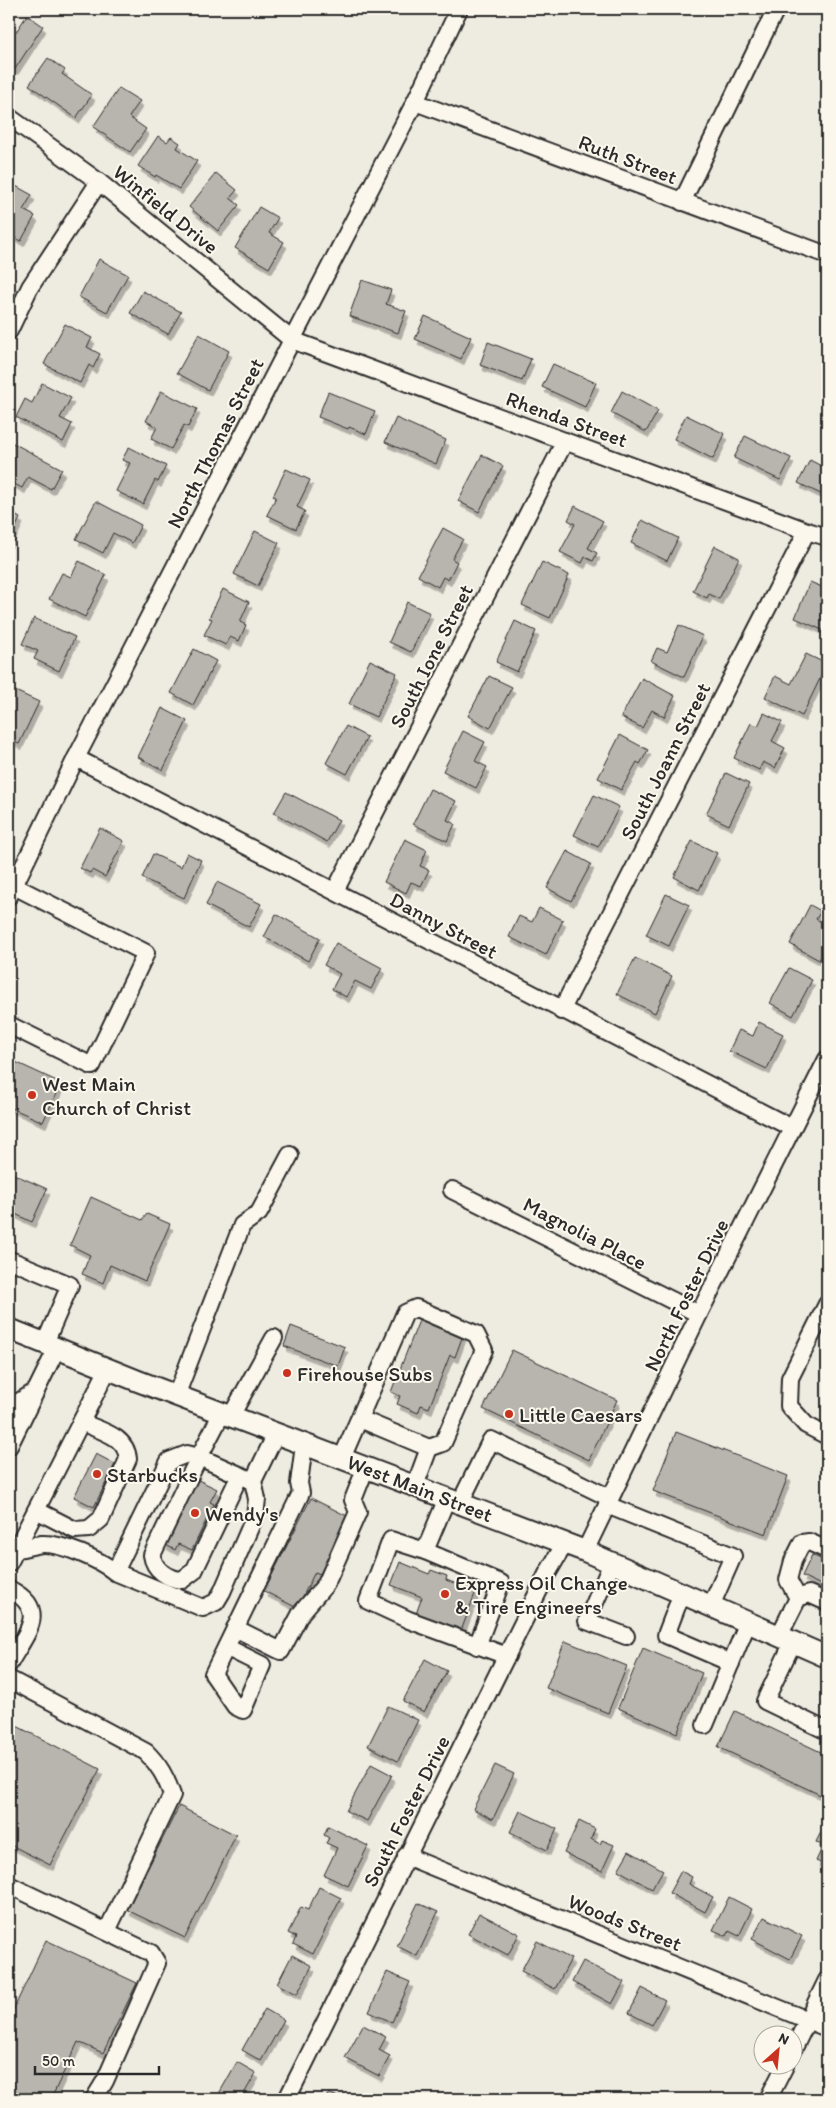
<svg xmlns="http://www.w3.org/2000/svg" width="836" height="2108" viewBox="0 0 836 2108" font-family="Itim,sans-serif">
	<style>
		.building { fill: #b8b5ae; stroke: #2b2b2b; filter: url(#shadow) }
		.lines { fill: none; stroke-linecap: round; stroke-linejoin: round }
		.minor-casing { stroke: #2b2b2b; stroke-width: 20 }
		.major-casing { stroke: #2b2b2b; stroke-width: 24 }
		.minor { stroke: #fbf7ec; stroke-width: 16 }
		.major { stroke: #fbf7ec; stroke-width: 20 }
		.poi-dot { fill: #c8321e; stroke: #fbf7ec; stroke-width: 2 }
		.labels { text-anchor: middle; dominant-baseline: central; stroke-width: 4; stroke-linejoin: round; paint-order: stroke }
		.street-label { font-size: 21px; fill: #2b2b2b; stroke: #fbf7ec }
		.poi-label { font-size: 21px; fill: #2b2b2b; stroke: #fbf7ec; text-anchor: start }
	</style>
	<defs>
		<filter id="shadow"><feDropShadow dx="3" dy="5.5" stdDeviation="0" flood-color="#0004"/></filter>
	</defs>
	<rect width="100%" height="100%" fill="#eeebe0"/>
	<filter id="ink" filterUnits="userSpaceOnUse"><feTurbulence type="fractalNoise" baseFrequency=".02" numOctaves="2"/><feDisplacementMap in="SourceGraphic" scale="10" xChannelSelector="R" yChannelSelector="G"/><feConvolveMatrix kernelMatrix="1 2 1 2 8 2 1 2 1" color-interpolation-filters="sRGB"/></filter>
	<g filter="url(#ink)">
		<g class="building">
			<polygon points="27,15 43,26 15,69 9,65 9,27 16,32"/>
			<polygon points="48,58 65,70 62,74 92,95 76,118 29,85"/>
			<polygon points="119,88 140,101 129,117 146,129 130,152 93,127"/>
			<polygon points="158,136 167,142 171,137 180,143 177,148 197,161 179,189 156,175 155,177 138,166"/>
			<polygon points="216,173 237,190 230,198 239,205 218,231 189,207"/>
			<polygon points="14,185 32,195 23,210 35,216 21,241 9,234 9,193"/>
			<polygon points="259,207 278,218 269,233 284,242 269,268 235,248"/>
			<polygon points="99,259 128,275 107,312 79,297"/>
			<polygon points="362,280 391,290 386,304 406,311 398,333 349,316"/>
			<polygon points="143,291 181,312 168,334 130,313"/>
			<polygon points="425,316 471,337 461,359 415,339"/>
			<polygon points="65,324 92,338 87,347 100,354 93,368 89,365 80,383 44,364"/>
			<polygon points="199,334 229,351 208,390 177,373"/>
			<polygon points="488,342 531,359 522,381 480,365"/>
			<polygon points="553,364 596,383 585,407 542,387"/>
			<polygon points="42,383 71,398 60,418 72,424 63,442 16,417 25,399 32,403"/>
			<polygon points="161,391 197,409 188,427 184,425 171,449 151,439 157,427 146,421"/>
			<polygon points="622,391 658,411 646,432 611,413"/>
			<polygon points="328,392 375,411 366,434 349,427 348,429 318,417"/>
			<polygon points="686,415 725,434 713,459 674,439"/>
			<polygon points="396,418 446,440 436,464 385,442"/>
			<polygon points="745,436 791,458 780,480 734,458"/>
			<polygon points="11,442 62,469 51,489 28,477 22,488 9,481 9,447"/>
			<polygon points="129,447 166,466 158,482 155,480 143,504 116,491 130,463 122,460"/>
			<polygon points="482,455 503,466 479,512 458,501"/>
			<polygon points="810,460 827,469 827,497 798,483"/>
			<polygon points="286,469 310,480 297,507 305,511 296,529 267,515 276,497 273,496"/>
			<polygon points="96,501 141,525 132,543 113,533 103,553 76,539"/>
			<polygon points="575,506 603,521 588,548 597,553 593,561 585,557 582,563 560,552 575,524 568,520"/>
			<polygon points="9,512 20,518 9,542"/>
			<polygon points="642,520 678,538 667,561 631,543"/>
			<polygon points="443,528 463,539 452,559 457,562 448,580 443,577 438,587 418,576"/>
			<polygon points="255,531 279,543 258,586 234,574"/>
			<polygon points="715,546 739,558 719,599 709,594 707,598 693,591"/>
			<polygon points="79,561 106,575 85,617 49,599 62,573 71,577"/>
			<polygon points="542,562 569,575 550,618 522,605"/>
			<polygon points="810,582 827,589 827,632 795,618"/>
			<polygon points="223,589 249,602 240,622 246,625 239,641 230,637 226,645 204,635 212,619 209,618"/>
			<polygon points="407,602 430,613 411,652 389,642"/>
			<polygon points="34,618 75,637 59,671 34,659 38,651 22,644"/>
			<polygon points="515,621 536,631 517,672 496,662"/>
			<polygon points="679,625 703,636 684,677 651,661 657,648 667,652"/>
			<polygon points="194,649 216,661 193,705 171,693"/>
			<polygon points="806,654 827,664 802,716 765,697 775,676 791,684"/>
			<polygon points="370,660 397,673 376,717 349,704"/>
			<polygon points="489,676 512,687 490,728 468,716"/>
			<polygon points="642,678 675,696 664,717 652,710 642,728 621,717"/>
			<polygon points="9,688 39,702 19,744 9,739"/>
			<polygon points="162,708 187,721 163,770 138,757"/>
			<polygon points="764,713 782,722 772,741 785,748 775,768 763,762 759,770 734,758 751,723 758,726"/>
			<polygon points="346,726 367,737 347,774 326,763"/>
			<polygon points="463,731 485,742 475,761 487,767 476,788 443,771"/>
			<polygon points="620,735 648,750 640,764 637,762 621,790 598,778"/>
			<polygon points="726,773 749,784 729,825 706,814"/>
			<polygon points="430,789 456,801 447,820 455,824 447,841 413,824"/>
			<polygon points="286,792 339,820 327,842 274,813"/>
			<polygon points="594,795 619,807 598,847 574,835"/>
			<polygon points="100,828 124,841 105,877 92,870 90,873 80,868"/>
			<polygon points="405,839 427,850 420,866 429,870 421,886 411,882 406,893 384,882"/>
			<polygon points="692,841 717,853 699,890 674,877"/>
			<polygon points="567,851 591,864 571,901 547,888"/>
			<polygon points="187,853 201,860 184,898 142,878 153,854 181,867"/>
			<polygon points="217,882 261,904 249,927 206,905"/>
			<polygon points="666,894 689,905 669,946 646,935"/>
			<polygon points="810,905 821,911 816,919 827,925 827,945 819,960 790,944"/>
			<polygon points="539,908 563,920 546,955 509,937 519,916 532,922"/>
			<polygon points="276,914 320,938 308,961 264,937"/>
			<polygon points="336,943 382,968 371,989 355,981 346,997 332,989 340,974 324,965"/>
			<polygon points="635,958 672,976 655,1013 617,994"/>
			<polygon points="789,968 812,980 793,1016 770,1003"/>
			<polygon points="759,1022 783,1034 767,1069 729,1051 739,1030 753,1036"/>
			<polygon points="9,1059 61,1083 43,1122 9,1107"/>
			<polygon points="9,1172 47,1189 32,1222 9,1211"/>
			<polygon points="91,1197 142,1220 147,1214 170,1224 145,1281 110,1265 103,1283 82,1274 90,1255 70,1245"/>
			<polygon points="420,1318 463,1335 455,1357 450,1355 429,1408 421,1405 418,1413 397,1404 400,1396 391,1392"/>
			<polygon points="291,1326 345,1347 338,1366 284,1346"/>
			<polygon points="512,1350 617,1400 589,1460 483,1409"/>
			<polygon points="676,1432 788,1476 766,1534 653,1491"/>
			<polygon points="96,1454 115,1464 94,1507 74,1497"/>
			<polygon points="192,1477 217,1489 210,1502 214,1504 192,1550 178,1544 175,1550 164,1544"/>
			<polygon points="311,1498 349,1517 320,1574 315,1572 297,1608 264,1591"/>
			<polygon points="812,1555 827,1562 827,1588 802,1576"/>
			<polygon points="400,1562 429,1574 431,1570 447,1576 446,1580 476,1591 461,1631 416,1614 422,1597 391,1585"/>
			<polygon points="565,1641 627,1666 608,1713 546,1688"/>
			<polygon points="643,1648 702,1673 677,1733 618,1708"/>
			<polygon points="425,1659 447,1671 424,1712 403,1701"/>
			<polygon points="388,1706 418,1720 398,1761 368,1746"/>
			<polygon points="735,1711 827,1755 827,1798 718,1747"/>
			<polygon points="9,1722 100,1769 50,1865 9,1844"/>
			<polygon points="371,1764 392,1775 367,1821 346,1811"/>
			<polygon points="495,1765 514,1774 493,1819 473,1809"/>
			<polygon points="179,1806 236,1835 185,1938 127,1910"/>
			<polygon points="520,1811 557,1829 547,1850 510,1832"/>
			<polygon points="827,1820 827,1866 816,1861 823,1846 816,1842"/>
			<polygon points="579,1821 595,1829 591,1839 600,1844 602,1840 614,1845 602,1871 564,1853"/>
			<polygon points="328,1826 368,1846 348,1886 324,1875 337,1848 326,1843 329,1838 324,1835"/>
			<polygon points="629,1851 663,1870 652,1889 618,1870"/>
			<polygon points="681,1871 692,1877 689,1884 713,1897 705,1912 669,1893"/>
			<polygon points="319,1887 341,1898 313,1954 293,1944 296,1937 288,1933 301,1907 308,1910"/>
			<polygon points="729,1897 752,1909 739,1936 729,1931 727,1936 713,1930"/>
			<polygon points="418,1903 438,1912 417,1956 397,1946"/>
			<polygon points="479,1913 519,1934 508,1955 468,1934"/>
			<polygon points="764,1917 802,1936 790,1959 752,1939"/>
			<polygon points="46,1940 137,1983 103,2053 78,2042 51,2099 11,2099 9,2098 9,2019"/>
			<polygon points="537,1941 571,1959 555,1989 521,1971"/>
			<polygon points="292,1955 312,1966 297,1994 277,1984"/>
			<polygon points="583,1961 624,1982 612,2004 572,1982"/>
			<polygon points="387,1972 410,1982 392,2022 369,2012"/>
			<polygon points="642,1988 665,2000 652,2025 629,2013"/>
			<polygon points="265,2009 284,2020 261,2061 242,2050"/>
			<polygon points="363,2025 386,2037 379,2050 390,2056 379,2076 345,2058"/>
			<polygon points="237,2062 256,2073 241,2099 216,2099"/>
			<polygon points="329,2093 342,2099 325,2099"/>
		</g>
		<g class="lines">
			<defs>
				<g id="minor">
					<polyline points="415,102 827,255"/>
					<polyline points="9,117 99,182 292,340 807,531 827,537"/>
					<polyline points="682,202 776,9"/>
					<polyline points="9,331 30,287 99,182"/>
					<path d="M76,758C315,881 553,1006 792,1128"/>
					<polyline points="335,891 565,441"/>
					<polyline points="9,896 76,758 415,102 459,9"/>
					<polyline points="561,1011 807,531"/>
					<polyline points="9,1025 92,1066 146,953 14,886"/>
					<polyline points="452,1190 699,1314"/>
					<polyline points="10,1260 70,1285 45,1343"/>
					<polyline points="827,1304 790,1378 789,1406 806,1425 827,1436"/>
					<polyline points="176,1396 242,1225 259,1213 290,1155"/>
					<polyline points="9,1408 36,1391"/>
					<polyline points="222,1413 199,1457 187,1454 169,1461 115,1572 203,1608 216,1602 222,1592 255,1516 257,1499 253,1481 276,1434"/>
					<polyline points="231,1416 274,1338"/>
					<polyline points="360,1419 429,1448"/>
					<polyline points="9,1446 57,1348"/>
					<polyline points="342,1458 405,1313 416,1308 476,1334 484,1350 443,1443 429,1448 415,1486"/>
					<path d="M240,1475L194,1571L182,1580C168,1579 154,1570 152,1555L199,1457L253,1481"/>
					<polyline points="447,1498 425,1551 391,1540 368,1601 409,1620 507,1656"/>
					<polyline points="460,1503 491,1440 610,1498"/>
					<polyline points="607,1505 733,1556 711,1606"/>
					<path d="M36,1510L75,1530L89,1529L101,1519L128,1459C126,1435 100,1431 81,1422"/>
					<path d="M15,1550C24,1548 33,1545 42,1544C62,1543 100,1560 115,1572"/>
					<polyline points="425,1551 501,1583 477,1646"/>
					<polyline points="585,1551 699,1314 827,1059"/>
					<polyline points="9,1563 108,1369"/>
					<polyline points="612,1563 587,1621 626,1636"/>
					<path d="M9,1589C51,1610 25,1634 9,1664"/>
					<polyline points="682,1593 666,1635 731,1663"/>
					<polyline points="798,1598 788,1580 793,1561 802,1543 809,1542 827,1550"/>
					<polyline points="235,1628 281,1651 301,1613 326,1584 358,1512 353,1500 366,1467"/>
					<polyline points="779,1636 798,1598 809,1594 827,1602"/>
					<polyline points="793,1642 765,1701 827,1731"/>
					<polyline points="226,1647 262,1665 243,1710 235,1706 213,1674 301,1493 299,1483 304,1445"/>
					<path d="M9,1679L146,1752C159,1765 166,1777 172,1795L107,1931"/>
					<polyline points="705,1725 748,1622"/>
					<polyline points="406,1856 827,2028"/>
					<polyline points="9,1885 151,1953 157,1963 105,2081 94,2099"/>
					<polyline points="794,2048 827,1980"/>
					<polyline points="287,2099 547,1574 565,1543"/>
					<polyline points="768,2099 785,2066"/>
				</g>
				<polyline id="major" points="9,1329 138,1381 585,1551 827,1657"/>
			</defs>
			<use href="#minor" class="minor-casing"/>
			<use href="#major" class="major-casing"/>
			<use href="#minor" class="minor"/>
			<use href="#major" class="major"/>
		</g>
	</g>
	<g class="poi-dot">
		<circle cx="32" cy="1095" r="5"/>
		<circle cx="287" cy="1373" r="5"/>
		<circle cx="509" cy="1414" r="5"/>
		<circle cx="97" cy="1474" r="5"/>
		<circle cx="195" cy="1513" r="5"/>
		<circle cx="445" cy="1594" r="5"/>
	</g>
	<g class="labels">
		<g class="street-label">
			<text transform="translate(628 159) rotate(21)">Ruth Street</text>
			<text transform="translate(166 209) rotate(39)">Winfield Drive</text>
			<text transform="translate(567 419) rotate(20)">Rhenda Street</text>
			<text transform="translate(215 443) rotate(-63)">North Thomas Street</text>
			<text transform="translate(431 656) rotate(-63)">South Ione Street</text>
			<text transform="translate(665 761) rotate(-63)">South Joann Street</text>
			<text transform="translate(444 925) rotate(28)">Danny Street</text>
			<text transform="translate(585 1233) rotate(27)">Magnolia Place</text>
			<text transform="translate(686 1295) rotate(-64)">North Foster Drive</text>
			<text transform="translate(420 1488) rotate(21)">West Main Street</text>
			<text transform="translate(406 1811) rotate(-63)">South Foster Drive</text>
			<text transform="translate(625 1922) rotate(22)">Woods Street</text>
		</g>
		<g class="poi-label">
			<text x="42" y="1083">West Main<tspan x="42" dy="24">Church of Christ</tspan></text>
			<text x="297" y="1373">Firehouse Subs</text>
			<text x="519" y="1414">Little Caesars</text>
			<text x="107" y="1474">Starbucks</text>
			<text x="205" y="1513">Wendy's</text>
			<text x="455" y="1582">Express Oil Change<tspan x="455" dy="24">&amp; Tire Engineers</tspan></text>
		</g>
	</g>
	<rect width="836" height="2108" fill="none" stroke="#fbf7ec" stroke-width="30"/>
	<rect x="15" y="15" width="806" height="2078" fill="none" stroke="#2b2b2b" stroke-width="2" filter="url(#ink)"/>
	<g transform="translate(778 2050) rotate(27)"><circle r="24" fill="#fbf7ec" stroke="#a8a59f"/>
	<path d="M0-4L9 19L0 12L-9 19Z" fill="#c8321e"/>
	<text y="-8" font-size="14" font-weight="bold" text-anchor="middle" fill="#2b2b2b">N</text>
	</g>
	<path d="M35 2066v8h124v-8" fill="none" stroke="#2b2b2b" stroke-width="2.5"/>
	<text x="42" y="2066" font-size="15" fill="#2b2b2b" stroke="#fbf7ec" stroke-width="4" paint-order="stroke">50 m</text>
</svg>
